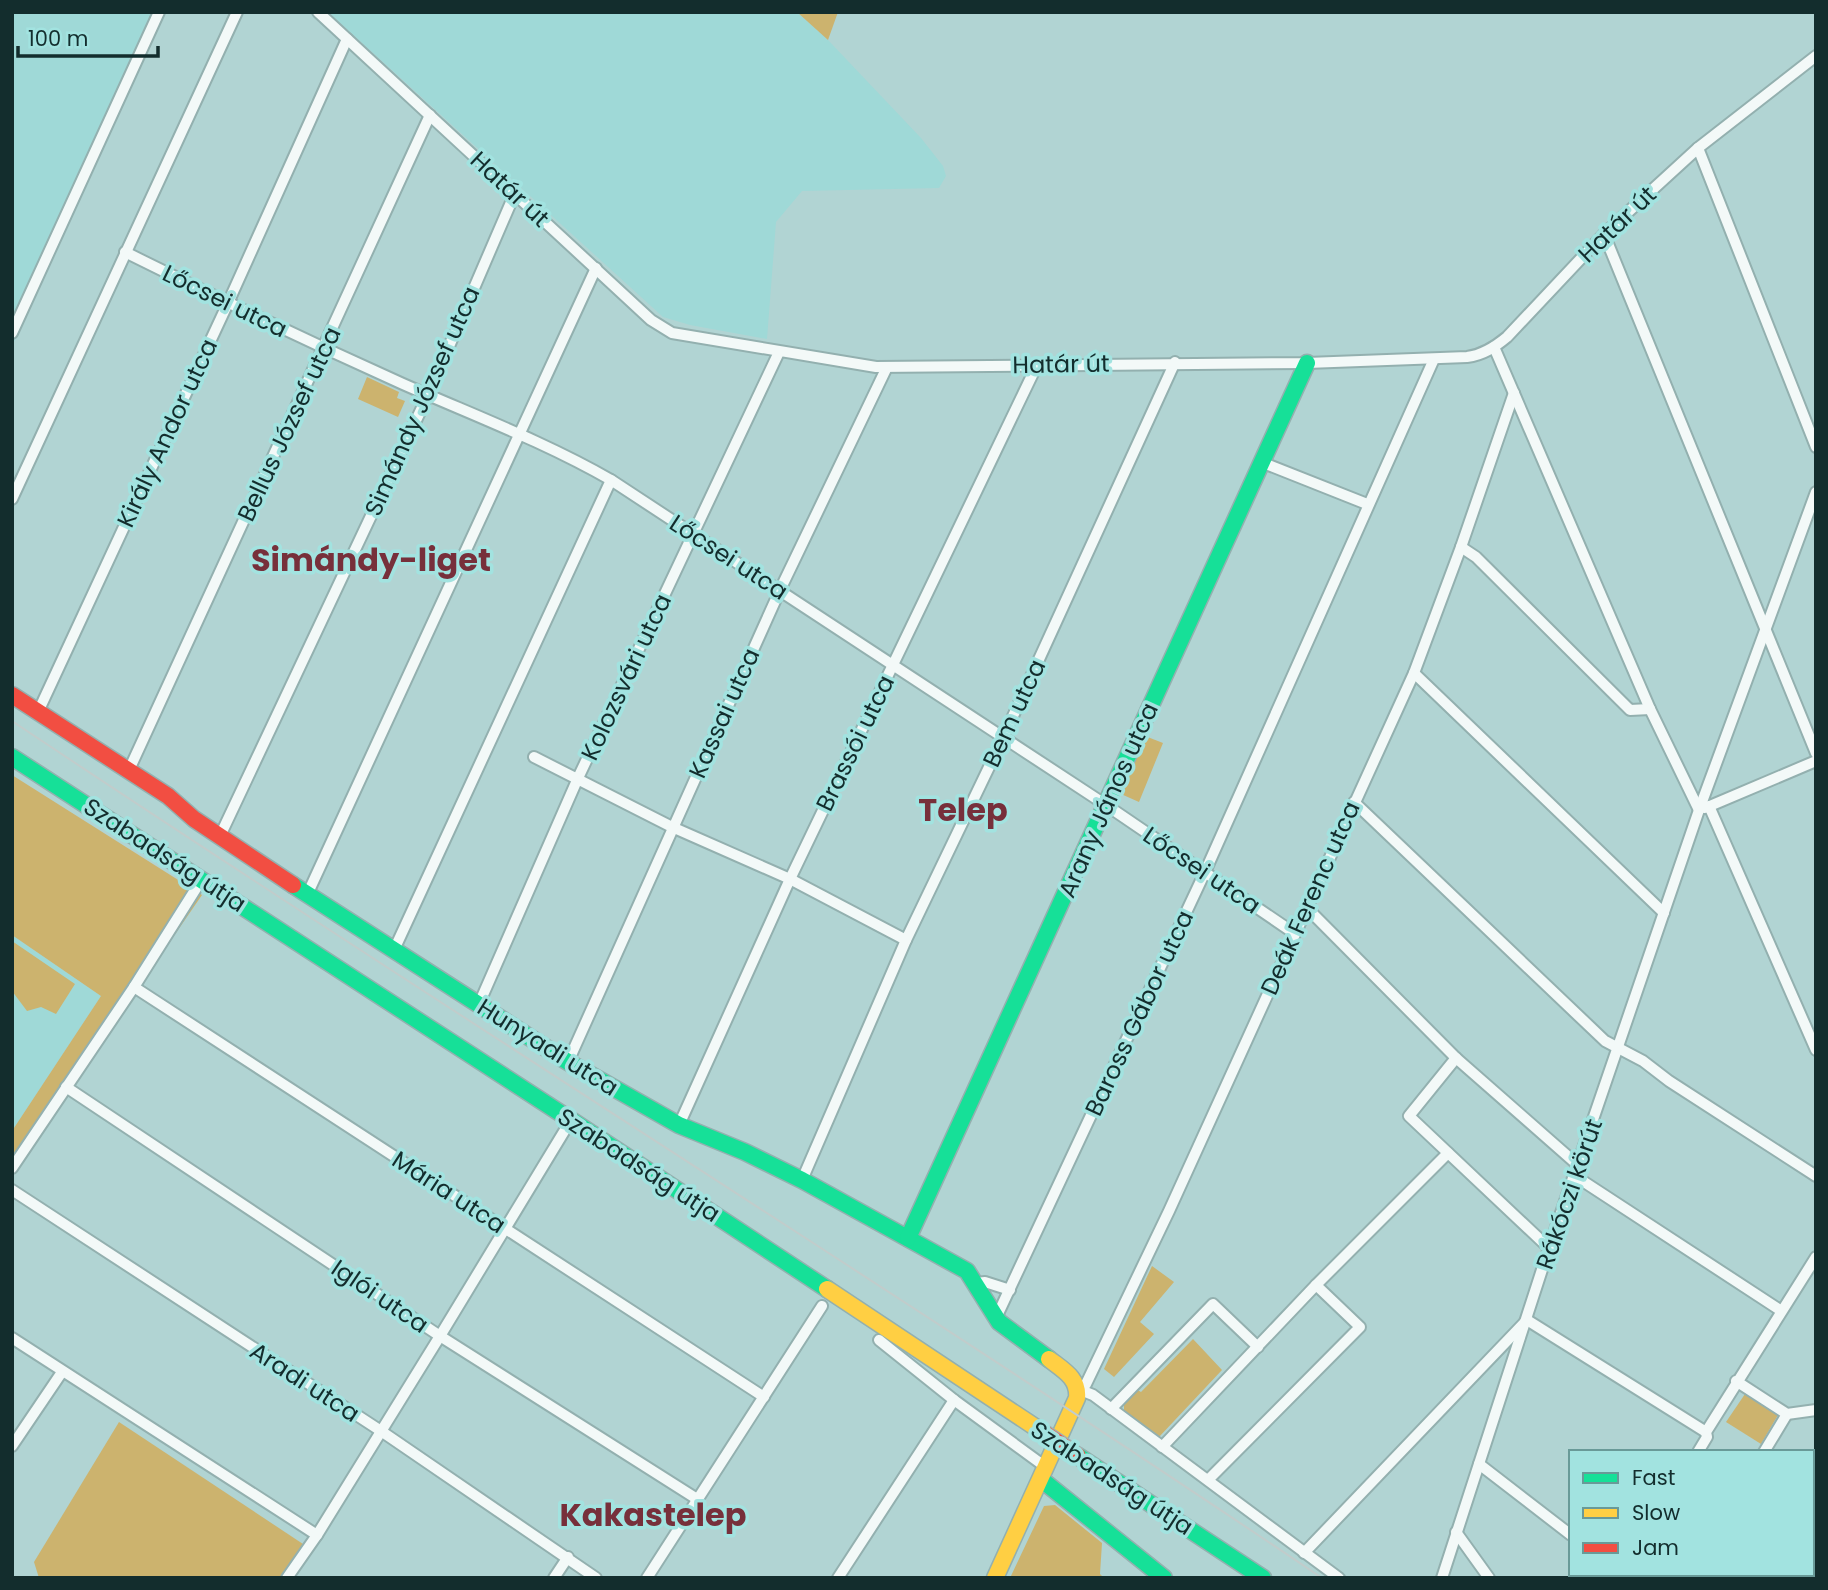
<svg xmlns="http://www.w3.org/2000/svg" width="1828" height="1590" viewBox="0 0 1828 1590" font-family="Poppins,sans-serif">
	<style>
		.built { fill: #9fd9d7 }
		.green { fill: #ccb36e }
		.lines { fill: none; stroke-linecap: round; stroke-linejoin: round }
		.street-casing { stroke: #93b0af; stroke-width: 14 }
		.fast-casing { stroke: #93b0af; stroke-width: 19 }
		.slow-casing { stroke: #93b0af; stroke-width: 19 }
		.jam-casing { stroke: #93b0af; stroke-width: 19 }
		.street { stroke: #f3f9f8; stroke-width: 10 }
		.fast { stroke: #16e098; stroke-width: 16 }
		.slow { stroke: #ffcf43; stroke-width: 16 }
		.jam { stroke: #f24e42; stroke-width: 16 }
		.tram { stroke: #c1cccb; stroke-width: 2 }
		.jam-bridge-casing { stroke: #a0b3b2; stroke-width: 19; stroke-linecap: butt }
		.jam-bridge { stroke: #f24e42; stroke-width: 16 }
		.labels { text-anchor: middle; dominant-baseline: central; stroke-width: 7; stroke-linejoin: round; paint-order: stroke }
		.street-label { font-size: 24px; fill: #132d2d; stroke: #a2e3e0 }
		.district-label { font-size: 32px; font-weight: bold; fill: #77303b; stroke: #a2e3e0 }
	</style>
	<rect width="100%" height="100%" fill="#b1d4d3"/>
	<g class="built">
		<polygon points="12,12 166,12 12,346"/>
		<polygon points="328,12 797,12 828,40 921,138 943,166 946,176 939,188 802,191 776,222 767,339 690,325 663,317"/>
		<polygon points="12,935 101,996 12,1131"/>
	</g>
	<g class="green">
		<polygon points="797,12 838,12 828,40"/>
		<polygon points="367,377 399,392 397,398 405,401 398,417 358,399"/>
		<polygon points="1145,736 1163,743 1139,802 1121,794"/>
		<polygon points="12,775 202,895 12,1171 12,1131 101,996 12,935"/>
		<polygon points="12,941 75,984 56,1014 41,1007 27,1011 12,991"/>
		<polygon points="1152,1266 1174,1282 1140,1322 1154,1334 1114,1377 1104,1369"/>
		<polygon points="1193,1339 1222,1370 1159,1437 1124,1413 1124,1400 1136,1389 1141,1392"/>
		<polygon points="1745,1394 1778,1415 1761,1444 1726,1422"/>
		<polygon points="119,1422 303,1544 280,1578 39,1578 34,1562"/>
		<polygon points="1055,1505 1102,1543 1100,1574 1104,1578 1010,1578 1044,1506"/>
	</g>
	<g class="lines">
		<defs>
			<g id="street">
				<path d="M318,12L651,320L672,333L876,367L1307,363L1467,357C1483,355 1495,347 1507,337L1604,234L1698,148L1816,56"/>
				<polyline points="1698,148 1816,447"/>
				<polyline points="1604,234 1816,753"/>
				<path d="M125,252C217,298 310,342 403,384C473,415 545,442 611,480L1106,805L1294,933"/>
				<polyline points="12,333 159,12"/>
				<polyline points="1494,347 1650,709 1699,810"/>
				<polyline points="1261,462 1367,504"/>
				<polyline points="12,499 237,12"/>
				<polyline points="1461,547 1476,557 1630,710 1650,709"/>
				<polyline points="1414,673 1664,913"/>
				<polyline points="38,712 228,303 347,39"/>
				<polyline points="534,757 672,827 790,879 906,940"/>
				<polyline points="129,770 430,115"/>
				<polyline points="1354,802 1605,1041 1643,1061 1669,1081 1816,1176"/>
				<polyline points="1709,806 1816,1050"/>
				<polyline points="1705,808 1816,761"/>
				<polyline points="220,836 428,395 515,193"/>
				<polyline points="307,895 596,268"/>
				<polyline points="1306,907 1456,1058 1579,1166"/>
				<polyline points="394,950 611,480"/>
				<polyline points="134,987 764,1397"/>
				<polyline points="479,1004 578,778 779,352"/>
				<polyline points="1456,1058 1409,1116 1549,1248"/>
				<polyline points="568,1062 780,590 887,367"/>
				<polyline points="66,1087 440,1336 697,1499"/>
				<polyline points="679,1125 790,879 1037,365"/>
				<polyline points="12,1168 134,987 202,879"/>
				<polyline points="1575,1176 1780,1310"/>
				<polyline points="802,1180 906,940 1003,738 1175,362"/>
				<polyline points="12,1190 381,1431 596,1578"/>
				<polyline points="976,1283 985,1282 1010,1290"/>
				<polyline points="996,1318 1205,872 1434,359"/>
				<polyline points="12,1338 317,1535"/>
				<polyline points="879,1340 954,1400 1047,1468"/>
				<polyline points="1736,1381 1787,1414 1816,1410"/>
				<polyline points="1078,1389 1086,1384 1169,1211 1414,673 1461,547 1514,393"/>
				<polyline points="1078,1389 1093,1395 1339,1578"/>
				<polyline points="1111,1409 1213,1304 1258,1347"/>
				<polyline points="12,1446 62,1372"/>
				<polyline points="1162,1447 1316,1285 1448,1153"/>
				<polyline points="1698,1452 1707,1437 1706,1432 1816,1257"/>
				<polyline points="1764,1452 1787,1414"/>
				<polyline points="1479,1464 1571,1535"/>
				<polyline points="1208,1480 1360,1327 1316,1285"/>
				<polyline points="1456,1532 1489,1578"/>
				<polyline points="1304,1553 1527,1320 1706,1432"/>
				<polyline points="1623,1574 1632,1578"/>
				<polyline points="287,1578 317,1535 440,1336 571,1120"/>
				<polyline points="554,1578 568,1557"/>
				<polyline points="647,1578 822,1306"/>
				<polyline points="838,1578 954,1400"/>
				<polyline points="1442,1578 1549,1248 1699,810 1816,492"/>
			</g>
			<g id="fast">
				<polyline points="12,757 571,1120 827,1289"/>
				<polyline points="293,885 568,1062 679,1125 745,1152 802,1180 967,1271 999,1322 1049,1359"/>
				<polyline points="908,1238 1307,363"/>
				<polyline points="1078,1456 1263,1578"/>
				<polyline points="1042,1480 1164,1578"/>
			</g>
			<g id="slow">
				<polyline points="827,1289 1041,1431"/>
				<path d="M995,1578L1077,1398C1079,1378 1063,1370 1049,1359"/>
			</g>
			<polyline id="jam" points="12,695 168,796 194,819 293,885"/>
		</defs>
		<use href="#street" class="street-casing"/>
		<use href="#fast" class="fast-casing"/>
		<use href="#slow" class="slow-casing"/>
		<use href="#jam" class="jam-casing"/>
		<use href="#street" class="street"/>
		<use href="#fast" class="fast"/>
		<use href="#slow" class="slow"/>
		<use href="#jam" class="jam"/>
		<path class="tram" d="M12,721C446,1011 889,1286 1322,1578"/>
		<defs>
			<polyline id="jam-bridge" points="1041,1431 1078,1456"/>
		</defs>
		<use href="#jam-bridge" class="jam-bridge-casing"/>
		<use href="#jam-bridge" class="jam-bridge"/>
	</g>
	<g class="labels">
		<g class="street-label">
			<text transform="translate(510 189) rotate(43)">Határ út</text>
			<text transform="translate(1617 224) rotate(-44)">Határ út</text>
			<text transform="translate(225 301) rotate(26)">Lőcsei utca</text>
			<text transform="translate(1061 364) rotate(-1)">Határ út</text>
			<text transform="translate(422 401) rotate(-66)">Simándy József utca</text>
			<text transform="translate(289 424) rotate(-65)">Bellus József utca</text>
			<text transform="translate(167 433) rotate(-65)">Király Andor utca</text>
			<text transform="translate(729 557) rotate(33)">Lőcsei utca</text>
			<text transform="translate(626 677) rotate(-65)">Kolozsvári utca</text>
			<text transform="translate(724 713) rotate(-66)">Kassai utca</text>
			<text transform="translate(1014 713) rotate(-65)">Bem utca</text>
			<text transform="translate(855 743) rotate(-64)">Brassói utca</text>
			<text transform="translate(1108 800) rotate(-66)">Arany János utca</text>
			<text transform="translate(165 855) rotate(33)">Szabadság útja</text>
			<text transform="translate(1202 870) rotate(34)">Lőcsei utca</text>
			<text transform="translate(1310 898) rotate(-66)">Deák Ferenc utca</text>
			<text transform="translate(1139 1013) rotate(-65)">Baross Gábor utca</text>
			<text transform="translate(548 1047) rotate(32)">Hunyadi utca</text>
			<text transform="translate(639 1165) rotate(33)">Szabadság útja</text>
			<text transform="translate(449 1192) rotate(33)">Mária utca</text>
			<text transform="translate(1569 1194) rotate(-71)">Rákóczi körút</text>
			<text transform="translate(380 1296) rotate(34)">Iglói utca</text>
			<text transform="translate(305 1382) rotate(33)">Aradi utca</text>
			<text transform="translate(1112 1478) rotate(33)">Szabadság útja</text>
		</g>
		<g class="district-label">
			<text x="371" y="559">Simándy-liget</text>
			<text x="963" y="809">Telep</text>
			<text x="653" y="1514">Kakastelep</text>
		</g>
	</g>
	<rect width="1828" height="1590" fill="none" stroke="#132d2d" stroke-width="28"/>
	<rect x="1569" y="1450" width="245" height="126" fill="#a2e3e0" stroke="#699a98" stroke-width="2"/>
	<rect x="1583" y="1473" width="35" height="10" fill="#16e098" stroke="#699a98" stroke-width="2"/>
	<text x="1632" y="1485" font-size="21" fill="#132d2d">Fast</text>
	<rect x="1583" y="1508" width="35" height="10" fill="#ffcf43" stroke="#699a98" stroke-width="2"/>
	<text x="1632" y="1520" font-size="21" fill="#132d2d">Slow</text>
	<rect x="1583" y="1543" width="35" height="10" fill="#f24e42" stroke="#699a98" stroke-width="2"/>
	<text x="1632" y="1555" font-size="21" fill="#132d2d">Jam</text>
	<path d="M18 46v10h140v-10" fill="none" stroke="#132d2d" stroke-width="3.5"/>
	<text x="28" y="46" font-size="21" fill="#132d2d" stroke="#a2e3e0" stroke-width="5" paint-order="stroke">100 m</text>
</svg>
